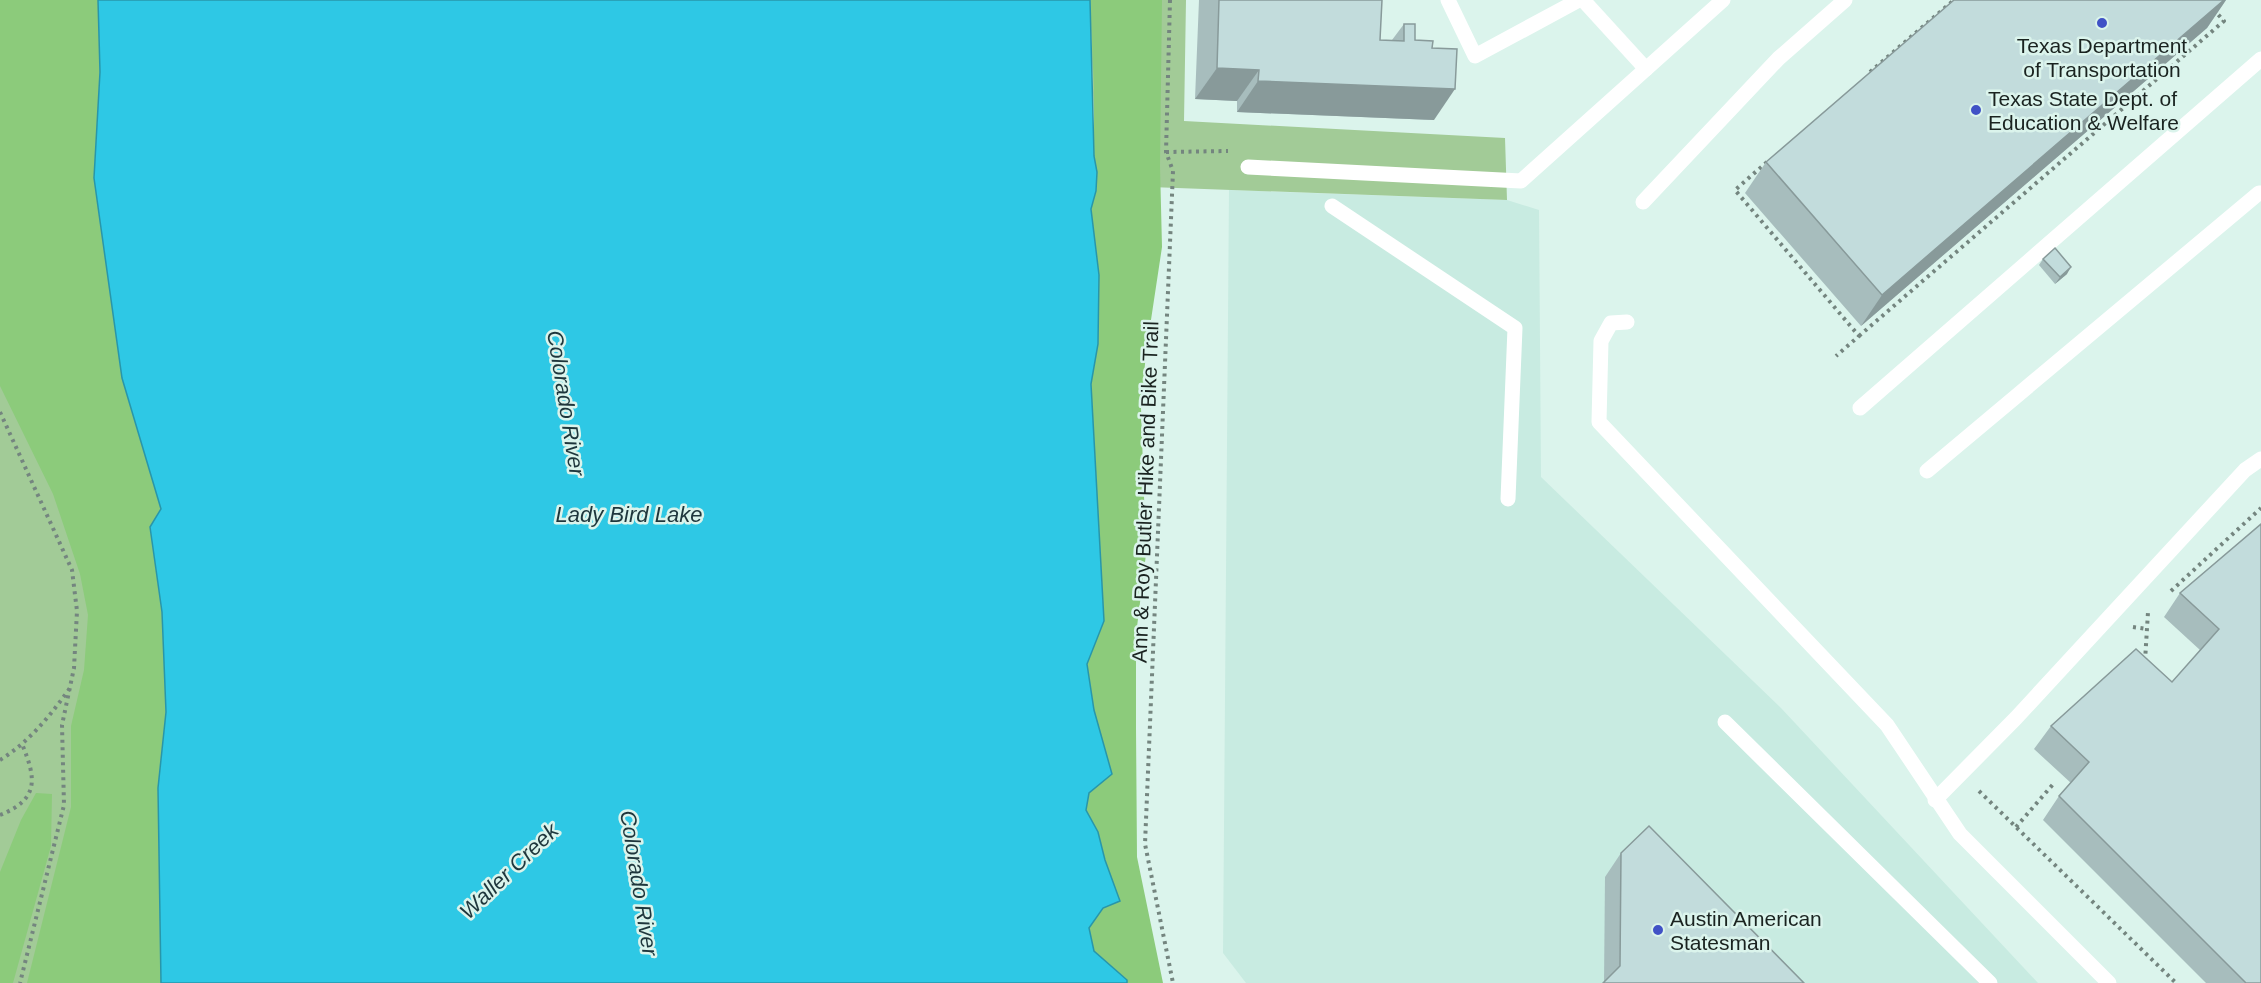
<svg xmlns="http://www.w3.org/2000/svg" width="2261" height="983" viewBox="0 0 2261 983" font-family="Helvetica,sans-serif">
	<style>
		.built { fill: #c8ebe1 }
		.green { fill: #a2cb97 }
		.forest { fill: #8ccb7b }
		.water { fill: #2ec8e5; stroke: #2896aa; stroke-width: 1.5 }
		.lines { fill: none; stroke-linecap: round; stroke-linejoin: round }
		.path { stroke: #74857f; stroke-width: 4; stroke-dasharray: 3 4.5; stroke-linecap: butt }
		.lane { stroke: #fff; stroke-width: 15 }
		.wall { fill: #a7bdbd }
		.shaded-wall { fill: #889a9a }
		.building { fill: #c2dcdc; stroke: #889a9a; stroke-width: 1.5 }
		.poi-dot { fill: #4052c6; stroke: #dbf4ec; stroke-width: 2 }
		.labels { text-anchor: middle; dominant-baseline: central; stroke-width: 5; stroke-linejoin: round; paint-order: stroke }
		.poi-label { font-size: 21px; fill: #1a2320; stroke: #dbf4ec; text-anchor: start }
		.street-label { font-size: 21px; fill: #1a2320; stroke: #dbf4ec }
		.water-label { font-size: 22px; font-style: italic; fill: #1e363c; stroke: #dbf4ec }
	</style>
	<rect width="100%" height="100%" fill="#dbf4ec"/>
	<polygon class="built" points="1229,190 1507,200 1539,210 1541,477 1781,708 2038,983 1246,983 1223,953"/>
	<g class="green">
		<polygon points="0,0 98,0 94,178 161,983 0,983"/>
		<polygon points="1090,0 1186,0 1184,121 1505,138 1507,200 1096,185"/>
	</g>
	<g class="forest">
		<polygon points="0,0 98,0 100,72 94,178 122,378 161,509 150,527 162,612 166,712 158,788 161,983 27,983 71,807 71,726 84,670 88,615 80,574 53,494 0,386"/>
		<polygon points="1090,0 1162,0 1160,166 1162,247 1146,353 1141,408 1146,554 1136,635 1136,728 1137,857 1163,983 1127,983 1127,980 1094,951 1089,928 1103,908 1105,860 1098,832 1086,810 1094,710 1087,664 1104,621 1091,384 1098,344 1099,275 1091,209 1096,191 1097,172 1094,156 1094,88"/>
		<polygon points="36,793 52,794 51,846 13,983 0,983 0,872 21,820"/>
	</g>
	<polygon class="water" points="98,0 1090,0 1094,156 1097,172 1096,191 1091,209 1099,275 1098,344 1091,384 1104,621 1087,664 1094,710 1112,774 1089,793 1086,810 1098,832 1105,860 1120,901 1103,908 1089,928 1094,951 1127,980 1127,983 161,983 158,788 166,712 162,612 150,527 161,509 122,378 94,178 100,72"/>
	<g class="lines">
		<g class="path">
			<polyline points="1170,0 1166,152 1173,171 1145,844 1173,983"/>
			<polyline points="1870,72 1954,0"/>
			<polyline points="1166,152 1228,151"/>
			<polyline points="1767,162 1735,190 1859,336 1836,356"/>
			<polyline points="1859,336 2224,21 2214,10"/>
			<polyline points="0,412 72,570 77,611 74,668 62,725 64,805 20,983"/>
			<polyline points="2171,591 2261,508"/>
			<polyline points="2133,627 2147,629"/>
			<polyline points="2145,661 2148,612"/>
			<path d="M0,760C29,742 50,716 70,688"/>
			<polyline points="1979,791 2176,983"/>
			<path d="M0,815C40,799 36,778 22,744"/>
			<polyline points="2016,827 2055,782"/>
		</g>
		<g class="lane">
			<polyline points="1448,0 1475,56 1579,0"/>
			<polyline points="1583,0 1646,69"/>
			<polyline points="1248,167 1521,181 1723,0"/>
			<polyline points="1643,202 1779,58 1845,0"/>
			<polyline points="1332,206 1515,328 1508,499"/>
			<polyline points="1627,322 1611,323 1601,341 1599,422 1887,725 1960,834 2109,983"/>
			<polyline points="1860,408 2261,59"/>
			<polyline points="1927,471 2259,193 2261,193"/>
			<polyline points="1725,722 1990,983"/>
			<polyline points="1935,800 2016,718 2245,470 2261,459"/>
		</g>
	</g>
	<g class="wall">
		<polygon points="1199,0 1382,0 1380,40 1392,40 1404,24 1415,40 1432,48 1434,120 1237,112 1237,101 1195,99"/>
		<polygon points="1954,0 2226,0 2207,28 1861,326 1745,193 1766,162"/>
		<polygon points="2043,259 2067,274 2055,284 2039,265"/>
		<polygon points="2261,524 2261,983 2206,983 2043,820 2059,796 2071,783 2034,749 2051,726 2172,682 2200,650 2164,617 2180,593"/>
		<polygon points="1621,853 1804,983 1604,983 1605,877"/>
	</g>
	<g class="shaded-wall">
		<polygon points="2224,0 2226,0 2207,28 1861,326 1882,295"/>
		<polygon points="1217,68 1259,70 1237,101 1195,99"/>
		<polygon points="1258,81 1455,89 1434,120 1237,112"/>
		<polygon points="2071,267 2067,274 2055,284 2060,277"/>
	</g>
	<g class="building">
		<polygon points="1219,0 1382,0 1380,40 1404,41 1404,24 1415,24 1415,40 1433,41 1432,48 1457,49 1455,89 1258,81 1259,70 1217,68"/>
		<polygon points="1954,0 2224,0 1882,295 1766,162"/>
		<polygon points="2055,248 2071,267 2060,277 2043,259"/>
		<polygon points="2261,524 2261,983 2246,983 2059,796 2089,762 2051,726 2136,649 2172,682 2219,629 2180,593"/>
		<polygon points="1649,826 1804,983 1603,983 1620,966 1621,853"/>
	</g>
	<g class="poi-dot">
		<circle cx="2102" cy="23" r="6"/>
		<circle cx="1976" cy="110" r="6"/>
		<circle cx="1658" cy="930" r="6"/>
	</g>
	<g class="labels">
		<g class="poi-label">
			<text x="2102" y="45" text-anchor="middle">Texas Department<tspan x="2102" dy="24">of Transportation</tspan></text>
			<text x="1988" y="98">Texas State Dept. of<tspan x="1988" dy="24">Education &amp; Welfare</tspan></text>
			<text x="1670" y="918">Austin American<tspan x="1670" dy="24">Statesman</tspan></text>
		</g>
		<g class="street-label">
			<text transform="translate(1145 492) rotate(-88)">Ann &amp; Roy Butler Hike and Bike Trail</text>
		</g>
		<g class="water-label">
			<text transform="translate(566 403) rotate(81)">Colorado River</text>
			<text x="629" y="514">Lady Bird Lake</text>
			<text transform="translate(509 871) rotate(-44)">Waller Creek</text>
			<text transform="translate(639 883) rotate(81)">Colorado River</text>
		</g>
	</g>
</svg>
